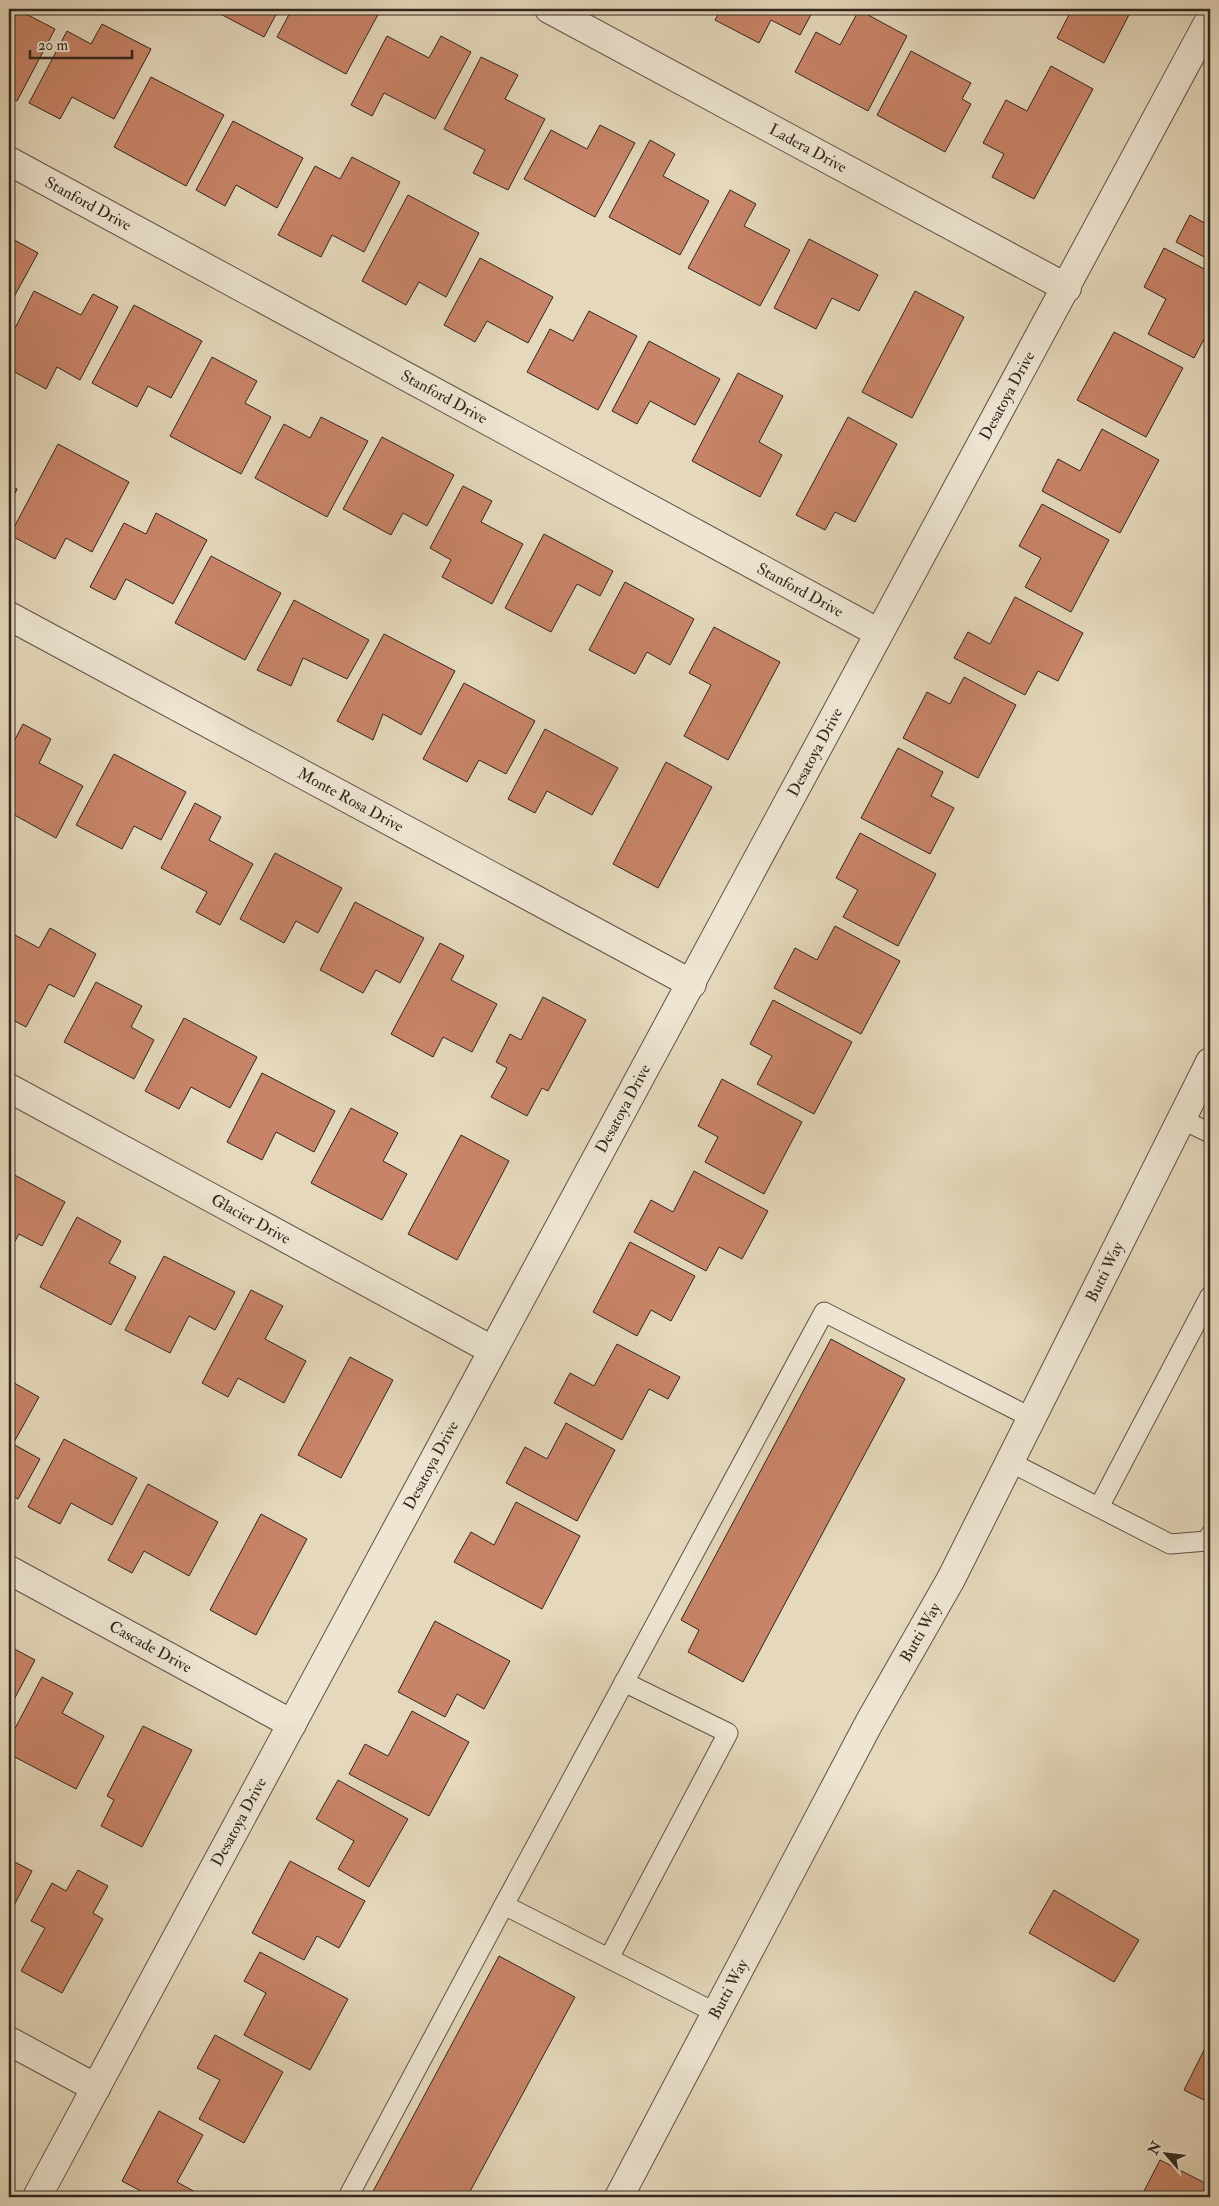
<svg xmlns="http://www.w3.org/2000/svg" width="1219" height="2206" viewBox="0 0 1219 2206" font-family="'IM FELL Double Pica',serif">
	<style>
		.building { fill: #c88468; stroke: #31261e }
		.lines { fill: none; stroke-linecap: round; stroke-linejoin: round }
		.lane-casing { stroke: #5e5246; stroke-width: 21 }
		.street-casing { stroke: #5e5246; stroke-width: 30 }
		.lane { stroke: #eee6d3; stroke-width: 19 }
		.street { stroke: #eee6d3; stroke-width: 28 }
		.labels { text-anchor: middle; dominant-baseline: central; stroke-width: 4; stroke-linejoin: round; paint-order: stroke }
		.street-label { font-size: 16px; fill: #31261e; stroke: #eee6d3 }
	</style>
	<rect width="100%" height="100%" fill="#e5d8bc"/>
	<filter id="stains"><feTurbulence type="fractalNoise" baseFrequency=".004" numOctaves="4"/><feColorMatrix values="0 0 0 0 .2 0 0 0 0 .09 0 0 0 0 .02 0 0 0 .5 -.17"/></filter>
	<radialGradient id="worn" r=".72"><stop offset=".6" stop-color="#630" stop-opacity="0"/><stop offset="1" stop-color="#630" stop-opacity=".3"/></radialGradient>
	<g class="building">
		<polygon points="9,9 16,9 55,29 17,101 9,96"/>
		<polygon points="211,9 279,9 264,37"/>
		<polygon points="292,9 381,9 346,74 277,37"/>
		<polygon points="721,9 814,9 800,35 771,20 759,43 715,20"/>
		<polygon points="1072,9 1132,9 1104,63 1057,38"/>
		<polygon points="859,10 907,36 868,111 795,72 816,32 840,45"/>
		<polygon points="102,24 151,49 114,119 72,97 60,119 29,103 67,31 91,44"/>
		<polygon points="387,36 429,58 441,36 471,52 435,119 384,93 372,116 351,105"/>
		<polygon points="911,51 971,83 962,99 971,104 945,152 877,115"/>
		<polygon points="481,57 518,75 505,99 545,119 508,190 473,173 485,150 444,129"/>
		<polygon points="1051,66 1093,89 1034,199 992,177 1004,154 983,143 1006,100 1027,111"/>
		<polygon points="151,77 224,115 186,186 114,147"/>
		<polygon points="233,121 303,158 277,208 236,185 225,206 196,190"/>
		<polygon points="600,125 635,143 595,217 524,179 551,130 587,149"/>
		<polygon points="650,140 675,154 663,176 709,201 680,255 609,217"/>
		<polygon points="352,157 400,182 364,252 332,235 321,257 278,235 315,166 340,179"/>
		<polygon points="730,190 756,204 744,226 790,250 760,306 688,268"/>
		<polygon points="408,195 479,233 446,297 419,282 406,305 362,281"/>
		<polygon points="1190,215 1210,226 1210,260 1176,242"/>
		<polygon points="9,237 38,253 9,306"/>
		<polygon points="809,239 878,275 859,311 832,298 816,329 774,308"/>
		<polygon points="1164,248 1210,272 1210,328 1194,358 1148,334 1166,299 1144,287"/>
		<polygon points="480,258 553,297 528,343 487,321 475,342 444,325"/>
		<polygon points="34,291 81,315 93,294 118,307 80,380 57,367 46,389 9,369 9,340"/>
		<polygon points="915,291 964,317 912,418 862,392"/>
		<polygon points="134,305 202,341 171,398 148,386 137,407 92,383"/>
		<polygon points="589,311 637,336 598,410 527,372 550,329 573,341"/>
		<polygon points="1114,332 1183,368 1146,437 1077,400"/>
		<polygon points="649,341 720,379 695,425 650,401 637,424 612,411"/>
		<polygon points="212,357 257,381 245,403 271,417 241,474 170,436"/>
		<polygon points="738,373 783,396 759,442 782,455 760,497 692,461"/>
		<polygon points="321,417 368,441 327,517 255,478 284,424 310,438"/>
		<polygon points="848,417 897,444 855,522 835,512 825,530 796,515"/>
		<polygon points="1102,429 1159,460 1120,533 1042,491 1058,459 1080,471"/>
		<polygon points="382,437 454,475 427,526 403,513 391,535 343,509"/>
		<polygon points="58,444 129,482 92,552 66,538 55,559 10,535"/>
		<polygon points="9,485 17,489 9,506"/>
		<polygon points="463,486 492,501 481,522 523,544 492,604 442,577 451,560 430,548"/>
		<polygon points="1042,504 1109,540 1071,612 1025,587 1041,558 1019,546"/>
		<polygon points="156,513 207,540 173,604 126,579 115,600 90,587 124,523 146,534"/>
		<polygon points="544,534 613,571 600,596 577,584 551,632 505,608"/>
		<polygon points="211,556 281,593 245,660 175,623"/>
		<polygon points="625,582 694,619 670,665 647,652 635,674 589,650"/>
		<polygon points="1015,597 1083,633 1058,681 1038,671 1025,695 954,658 968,632 990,644"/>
		<polygon points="294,600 369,640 347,679 303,658 291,686 257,670"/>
		<polygon points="714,627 780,662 728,760 684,736 711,685 689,673"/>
		<polygon points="384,634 455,671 421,735 383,714 373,740 337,721"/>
		<polygon points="964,677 1016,705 978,778 903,738 927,692 950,704"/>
		<polygon points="464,683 535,721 506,774 479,760 467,782 423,759"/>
		<polygon points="23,724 51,739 39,763 83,786 56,838 9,812 9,751"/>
		<polygon points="545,729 618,768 592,815 547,791 535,813 508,799"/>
		<polygon points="898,748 943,772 931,796 954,808 930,854 861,818"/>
		<polygon points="114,754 186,792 161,840 134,826 122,849 76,825"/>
		<polygon points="666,762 712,787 658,888 613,864"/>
		<polygon points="195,803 221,817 209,840 253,864 220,925 196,912 207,892 161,868"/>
		<polygon points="860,833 936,874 898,946 843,917 858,890 836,878"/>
		<polygon points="275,853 342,888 318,933 296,921 284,943 240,919"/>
		<polygon points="355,902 424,938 400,983 376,970 363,993 320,970"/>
		<polygon points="835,926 900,961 861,1034 774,988 795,948 817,960"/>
		<polygon points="50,928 96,954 74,997 49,984 26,1027 9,1018 9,947 15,935 39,948"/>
		<polygon points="440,943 464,956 451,980 497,1004 472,1052 443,1037 433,1057 391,1034"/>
		<polygon points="96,982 142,1006 131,1027 154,1040 134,1079 64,1042"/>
		<polygon points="543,997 586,1020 548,1091 542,1088 527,1116 491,1097 507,1068 496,1062 510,1034 521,1040"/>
		<polygon points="773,1000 852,1042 814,1114 757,1084 772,1056 750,1044"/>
		<polygon points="184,1018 257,1057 230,1108 191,1087 179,1109 145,1091"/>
		<polygon points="262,1073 335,1111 314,1152 276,1132 262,1160 227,1142"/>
		<polygon points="722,1079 802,1122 764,1194 705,1162 718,1137 698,1126"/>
		<polygon points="351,1108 398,1133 383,1161 407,1174 382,1220 311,1183"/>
		<polygon points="461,1135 509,1161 457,1260 408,1234"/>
		<polygon points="694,1171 768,1211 742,1259 719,1247 706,1271 634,1232 651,1200 673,1212"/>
		<polygon points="9,1172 65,1202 42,1246 19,1234 9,1252"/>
		<polygon points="77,1217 121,1241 109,1263 136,1277 111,1325 40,1287"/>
		<polygon points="630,1242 695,1276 671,1321 651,1310 637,1336 593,1312"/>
		<polygon points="164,1256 235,1292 215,1330 189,1316 170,1353 125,1330"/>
		<polygon points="251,1290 283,1306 265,1339 306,1361 284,1403 238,1378 228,1397 202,1383"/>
		<polygon points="831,1339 905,1379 743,1682 688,1652 699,1630 681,1620"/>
		<polygon points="617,1344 680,1377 668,1399 649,1389 622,1440 554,1403 570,1373 594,1386"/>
		<polygon points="350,1357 393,1380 341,1478 298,1455"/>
		<polygon points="9,1380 39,1397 13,1444 40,1459 18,1499 9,1494"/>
		<polygon points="566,1423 615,1450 577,1521 506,1483 525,1447 547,1459"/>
		<polygon points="64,1439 137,1478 112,1525 71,1503 60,1524 28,1507"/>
		<polygon points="148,1484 218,1522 189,1576 144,1551 132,1573 108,1560"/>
		<polygon points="516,1502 580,1536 542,1609 454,1562 471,1532 494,1545"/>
		<polygon points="261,1514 307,1539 256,1635 210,1610"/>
		<polygon points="435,1621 510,1661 484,1709 457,1694 445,1717 398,1692"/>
		<polygon points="9,1646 35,1660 9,1709"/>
		<polygon points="42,1677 73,1693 62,1713 104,1736 76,1789 9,1754 9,1740"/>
		<polygon points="412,1711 469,1742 429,1816 349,1774 365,1744 388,1756"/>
		<polygon points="143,1726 192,1750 142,1847 101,1826 114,1800 107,1796"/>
		<polygon points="338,1780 408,1819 369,1887 338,1869 354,1841 316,1819"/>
		<polygon points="9,1859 32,1871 9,1915"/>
		<polygon points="290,1861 365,1901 339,1948 317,1936 304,1960 252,1933"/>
		<polygon points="78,1870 108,1886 93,1913 103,1919 62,1993 21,1971 45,1928 31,1921 52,1883 66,1891"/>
		<polygon points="1054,1890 1139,1940 1114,1982 1029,1933"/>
		<polygon points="260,1952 348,1999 310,2070 244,2035 266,1993 244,1981"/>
		<polygon points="499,1956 575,1997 467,2197 370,2197"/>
		<polygon points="215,2035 283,2072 244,2143 199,2119 220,2080 197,2068"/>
		<polygon points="1210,2038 1210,2103 1184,2090"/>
		<polygon points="159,2111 203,2135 177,2182 197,2193 195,2197 152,2197 122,2181"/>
		<polygon points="1160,2160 1207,2184 1200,2197 1141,2197"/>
	</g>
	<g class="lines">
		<defs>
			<g id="lane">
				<polyline points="1181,1119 1210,1133"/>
				<polyline points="1010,1462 1170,1544 1207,1541 1210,1535"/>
				<polyline points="1099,1507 1210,1296"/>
				<polyline points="504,1905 824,1312 1032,1418"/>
				<polyline points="609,1958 728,1733 624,1682"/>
				<polyline points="348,2197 504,1905 716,2013"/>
			</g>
			<g id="street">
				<path id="s1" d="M549,9L1067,288"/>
				<path id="s2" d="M9,161L879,633"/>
				<path id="s3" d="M9,616L692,984"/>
				<path id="s4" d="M9,1088L492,1350"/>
				<path id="s5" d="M9,1570L292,1724"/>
				<polyline points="9,2041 96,2088"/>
				<path id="s6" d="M37,2197L1210,19"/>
				<path id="s7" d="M619,2197L869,1723L951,1579L1210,1062"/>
			</g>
		</defs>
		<use href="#lane" class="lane-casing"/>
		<use href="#street" class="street-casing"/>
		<use href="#lane" class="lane"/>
		<use href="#street" class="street"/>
	</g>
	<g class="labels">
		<g class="street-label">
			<text stroke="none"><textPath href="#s1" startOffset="294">Ladera Drive</textPath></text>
			<text stroke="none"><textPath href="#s2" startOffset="90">Stanford Drive</textPath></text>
			<text stroke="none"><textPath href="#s2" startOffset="495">Stanford Drive</textPath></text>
			<text stroke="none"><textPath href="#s6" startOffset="2046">Desatoya Drive</textPath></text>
			<text stroke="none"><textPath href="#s2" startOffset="900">Stanford Drive</textPath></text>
			<text stroke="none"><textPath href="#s6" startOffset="1641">Desatoya Drive</textPath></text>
			<text stroke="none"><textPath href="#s3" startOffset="388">Monte Rosa Drive</textPath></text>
			<text stroke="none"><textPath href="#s6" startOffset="1236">Desatoya Drive</textPath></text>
			<text stroke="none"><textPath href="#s4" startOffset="275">Glacier Drive</textPath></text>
			<text stroke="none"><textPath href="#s7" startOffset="1045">Butti Way</textPath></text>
			<text stroke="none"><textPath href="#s6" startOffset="831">Desatoya Drive</textPath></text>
			<text stroke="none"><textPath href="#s7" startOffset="640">Butti Way</textPath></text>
			<text stroke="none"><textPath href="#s5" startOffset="161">Cascade Drive</textPath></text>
			<text stroke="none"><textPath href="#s6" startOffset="426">Desatoya Drive</textPath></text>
			<text stroke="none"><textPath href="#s7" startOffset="235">Butti Way</textPath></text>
		</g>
	</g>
	<rect width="1219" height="2206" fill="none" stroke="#e5d8bc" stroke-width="30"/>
	<rect x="10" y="10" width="1199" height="2186" fill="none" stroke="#31261e" stroke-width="2.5"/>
	<rect x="15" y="15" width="1189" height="2176" fill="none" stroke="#31261e"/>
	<g transform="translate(1166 2154) rotate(298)" stroke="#eee6d3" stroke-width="4" paint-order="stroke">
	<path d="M0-4L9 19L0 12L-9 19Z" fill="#31261e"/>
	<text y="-8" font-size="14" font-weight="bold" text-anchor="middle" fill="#31261e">N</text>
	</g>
	<path d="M30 50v8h102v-8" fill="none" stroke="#31261e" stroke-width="2.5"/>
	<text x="38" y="50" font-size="15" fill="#31261e" stroke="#eee6d3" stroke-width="4" paint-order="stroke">20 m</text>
	<rect width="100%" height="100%" filter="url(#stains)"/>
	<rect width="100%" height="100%" fill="url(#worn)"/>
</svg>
